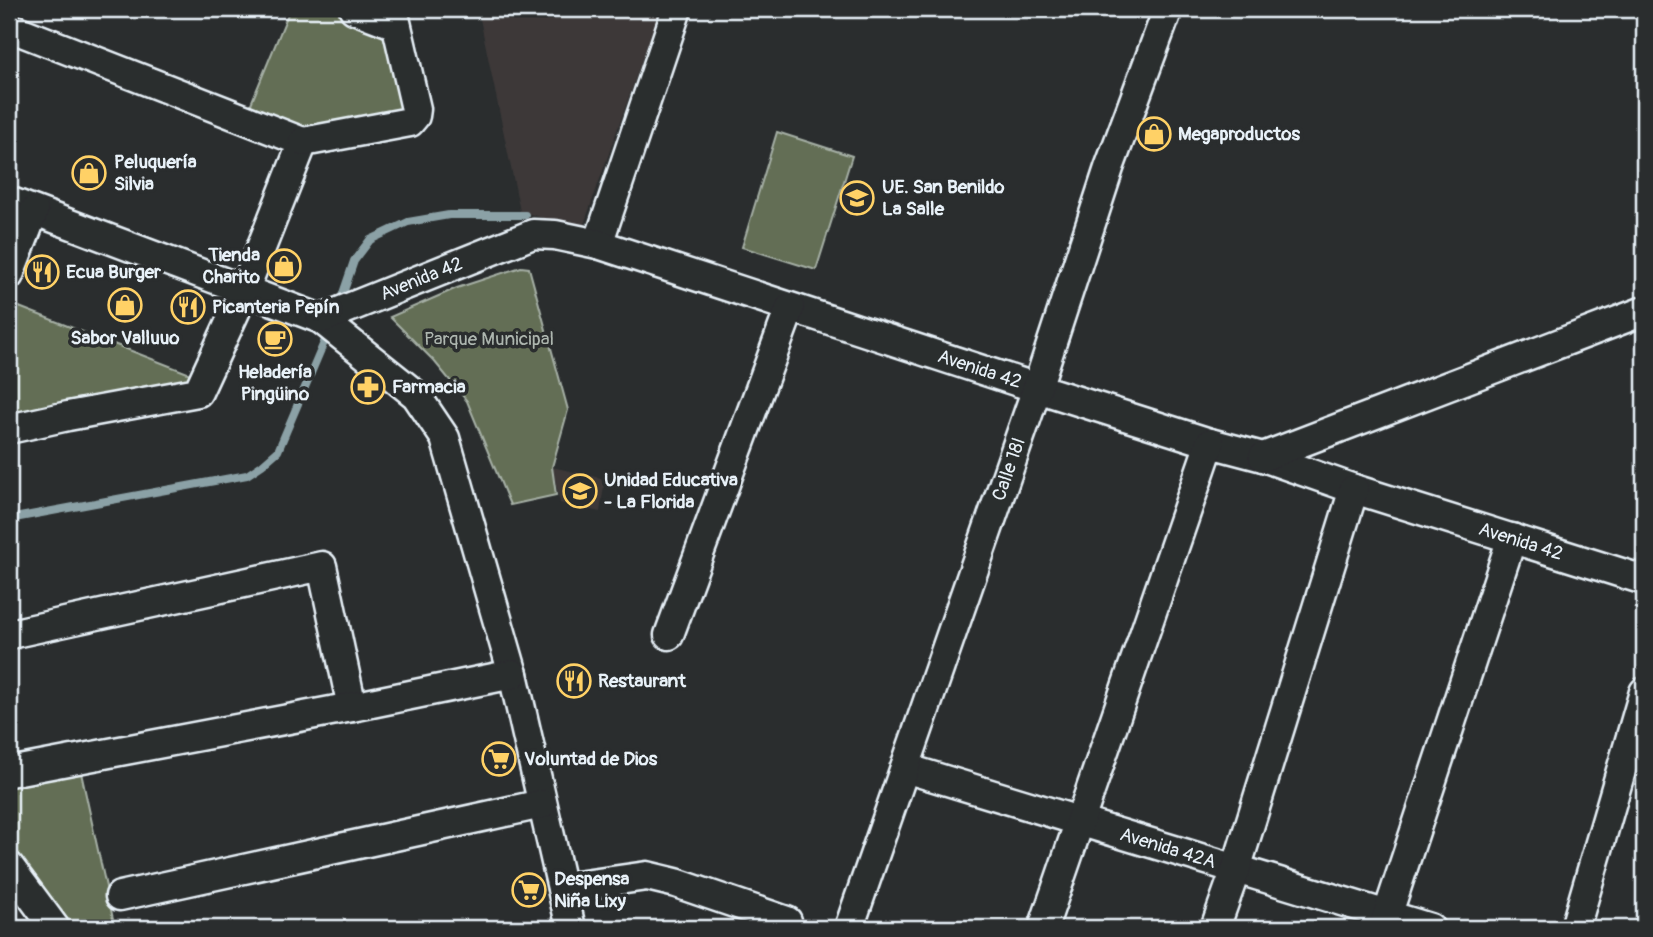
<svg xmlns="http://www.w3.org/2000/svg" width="1653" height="937" viewBox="0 0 1653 937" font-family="Pangolin,sans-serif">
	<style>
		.built { fill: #3d3939 }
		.green { fill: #646e55; stroke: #a6b0a6; stroke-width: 2 }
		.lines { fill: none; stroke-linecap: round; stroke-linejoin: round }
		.stream { stroke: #8ba1a6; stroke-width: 8 }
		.minor-casing { stroke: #e8f1f8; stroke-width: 33 }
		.minor { stroke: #2a2d2e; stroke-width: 28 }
		.labels { text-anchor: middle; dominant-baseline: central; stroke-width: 7; stroke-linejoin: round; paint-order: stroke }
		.poi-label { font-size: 19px; font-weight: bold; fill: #e8f1f8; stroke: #2a2d2e; text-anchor: start }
		.street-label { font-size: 19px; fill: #e8f1f8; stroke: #2a2d2e }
		.park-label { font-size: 19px; fill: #adb6af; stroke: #2a2d2e }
	</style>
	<rect width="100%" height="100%" fill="#2a2d2e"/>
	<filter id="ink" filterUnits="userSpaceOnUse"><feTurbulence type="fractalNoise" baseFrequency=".0143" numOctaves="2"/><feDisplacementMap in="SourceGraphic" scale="14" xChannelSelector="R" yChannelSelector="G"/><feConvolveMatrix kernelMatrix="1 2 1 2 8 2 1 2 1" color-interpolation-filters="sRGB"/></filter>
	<g filter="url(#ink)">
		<g class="built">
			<polygon points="478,9 660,9 582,230 520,211"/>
			<polygon points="552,467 605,479 600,512 560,503"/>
		</g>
		<g class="green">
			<polygon points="290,9 388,9 409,116 304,132 248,111"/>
			<polygon points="777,132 852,156 816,270 742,247"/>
			<polygon points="521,267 529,268 568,410 552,467 556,495 510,505 467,401 434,361 390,317 457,288"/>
			<polygon points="9,303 203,379 9,424"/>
			<polygon points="80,768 115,928 63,928 9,853 9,781"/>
		</g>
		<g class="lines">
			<g class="stream">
				<polyline points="339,305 354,261 370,240 408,222 449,215 525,215"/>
				<polyline points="9,519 247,475 262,465 278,451 328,333"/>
			</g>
			<defs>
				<g id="minor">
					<polyline points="354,9 396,25"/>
					<polyline points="9,27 303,142 240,301 198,392 68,416 9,429"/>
					<polyline points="303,142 410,122 415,116 416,109 393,9"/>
					<polyline points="9,201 321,319 416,395 445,438 513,674 571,928"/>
					<polyline points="598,244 677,9"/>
					<polyline points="9,275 34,211"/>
					<path id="s1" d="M321,319L533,234L555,235L598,244L1037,388L1210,443L1263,457L1354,489L1644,580"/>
					<polyline points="1263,457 1644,311"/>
					<polyline points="10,634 322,566 352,707"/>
					<polyline points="669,635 790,308"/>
					<path id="s2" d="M905,768L1430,928"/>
					<polyline points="9,772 352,707 513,674"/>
					<polyline points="9,866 55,928"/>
					<polyline points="562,888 647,876 676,883 787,921"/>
					<polyline points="120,896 542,804"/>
					<path id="s3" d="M849,928L1037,388L1109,168L1168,9"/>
					<polyline points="1043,928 1210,443"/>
					<polyline points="1215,928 1236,869 1354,489"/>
					<polyline points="1383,928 1512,538"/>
					<polyline points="1575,928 1644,692"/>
				</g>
			</defs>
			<use href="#minor" class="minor-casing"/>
			<use href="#minor" class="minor"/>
		</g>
	</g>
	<defs>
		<symbol id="shop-ring" viewBox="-11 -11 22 22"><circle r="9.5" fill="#2a2d2e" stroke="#ffd166" stroke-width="1.5"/><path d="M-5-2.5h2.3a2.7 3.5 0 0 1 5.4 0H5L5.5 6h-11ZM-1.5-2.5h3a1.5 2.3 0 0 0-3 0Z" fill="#ffd166"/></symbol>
		<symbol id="school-ring" viewBox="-11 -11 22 22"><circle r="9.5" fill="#2a2d2e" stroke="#ffd166" stroke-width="1.5"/><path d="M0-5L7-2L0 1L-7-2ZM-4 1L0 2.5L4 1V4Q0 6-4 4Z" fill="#ffd166"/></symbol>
		<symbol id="restaurant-ring" viewBox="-11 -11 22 22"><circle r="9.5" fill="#2a2d2e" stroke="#ffd166" stroke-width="1.5"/><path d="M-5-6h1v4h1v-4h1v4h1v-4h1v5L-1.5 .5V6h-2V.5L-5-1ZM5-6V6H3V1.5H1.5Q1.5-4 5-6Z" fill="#ffd166"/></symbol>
		<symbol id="cafe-ring" viewBox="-11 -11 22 22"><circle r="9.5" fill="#2a2d2e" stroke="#ffd166" stroke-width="1.5"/><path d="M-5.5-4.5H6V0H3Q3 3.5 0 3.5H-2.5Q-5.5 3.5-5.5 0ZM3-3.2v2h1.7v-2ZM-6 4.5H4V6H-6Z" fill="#ffd166"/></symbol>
		<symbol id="pharmacy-ring" viewBox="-11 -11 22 22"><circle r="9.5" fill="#2a2d2e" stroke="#ffd166" stroke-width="1.5"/><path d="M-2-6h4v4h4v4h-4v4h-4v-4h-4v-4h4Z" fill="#ffd166"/></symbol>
		<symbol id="supermarket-ring" viewBox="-11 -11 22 22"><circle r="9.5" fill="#2a2d2e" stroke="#ffd166" stroke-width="1.5"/><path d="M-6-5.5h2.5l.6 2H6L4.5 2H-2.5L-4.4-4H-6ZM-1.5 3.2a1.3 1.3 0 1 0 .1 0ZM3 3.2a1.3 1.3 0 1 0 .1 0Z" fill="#ffd166"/></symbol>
	</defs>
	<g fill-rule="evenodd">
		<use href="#shop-ring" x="1135" y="115" width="38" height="38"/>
		<use href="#shop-ring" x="70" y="154" width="38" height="38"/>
		<use href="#school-ring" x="838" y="179" width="38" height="38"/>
		<use href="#shop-ring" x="265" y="247" width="38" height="38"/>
		<use href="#restaurant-ring" x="23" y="253" width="38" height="38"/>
		<use href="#shop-ring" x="106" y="286" width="38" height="38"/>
		<use href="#restaurant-ring" x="169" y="288" width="38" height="38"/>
		<use href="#cafe-ring" x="256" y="320" width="38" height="38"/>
		<use href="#pharmacy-ring" x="349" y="368" width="38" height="38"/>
		<use href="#school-ring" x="561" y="472" width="38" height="38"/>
		<use href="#restaurant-ring" x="555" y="662" width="38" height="38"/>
		<use href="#supermarket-ring" x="480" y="740" width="38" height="38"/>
		<use href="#supermarket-ring" x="510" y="871" width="38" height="38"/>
	</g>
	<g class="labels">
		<g class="poi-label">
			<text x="1178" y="134">Megaproductos</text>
			<text x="114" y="162">Peluquería<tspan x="114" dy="22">Silvia</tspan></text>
			<text x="882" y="187">UE. San Benildo<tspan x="882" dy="22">La Salle</tspan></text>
			<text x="260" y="255" text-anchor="end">Tienda<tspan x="260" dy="22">Charito</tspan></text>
			<text x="66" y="272">Ecua Burger</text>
			<text x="212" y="307">Picanteria Pepín</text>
			<text x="125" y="338" text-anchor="middle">Sabor Valluuo</text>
			<text x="275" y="372" text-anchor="middle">Heladería<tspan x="275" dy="22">Pingüino</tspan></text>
			<text x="392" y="387">Farmacia</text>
			<text x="604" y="480">Unidad Educativa<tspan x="604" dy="22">- La Florida</tspan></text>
			<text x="598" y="681">Restaurant</text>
			<text x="524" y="759">Voluntad de Dios</text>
			<text x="554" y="879">Despensa<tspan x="554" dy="22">Niña Lixy</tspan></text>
		</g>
		<g class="street-label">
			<text stroke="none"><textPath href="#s1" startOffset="108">Avenida 42</textPath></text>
			<text stroke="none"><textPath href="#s1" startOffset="696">Avenida 42</textPath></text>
			<text stroke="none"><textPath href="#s3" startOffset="486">Calle 18I</textPath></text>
			<text stroke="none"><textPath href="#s1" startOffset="1264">Avenida 42</textPath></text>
			<text stroke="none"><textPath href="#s2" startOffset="275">Avenida 42A</textPath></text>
		</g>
		<g class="park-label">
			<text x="489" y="339">Parque Municipal</text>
		</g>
	</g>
	<rect width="1653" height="937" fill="none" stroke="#2a2d2e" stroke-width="35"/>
	<rect x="18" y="18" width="1618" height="902" fill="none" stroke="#e8f1f8" stroke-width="2.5" filter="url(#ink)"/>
</svg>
